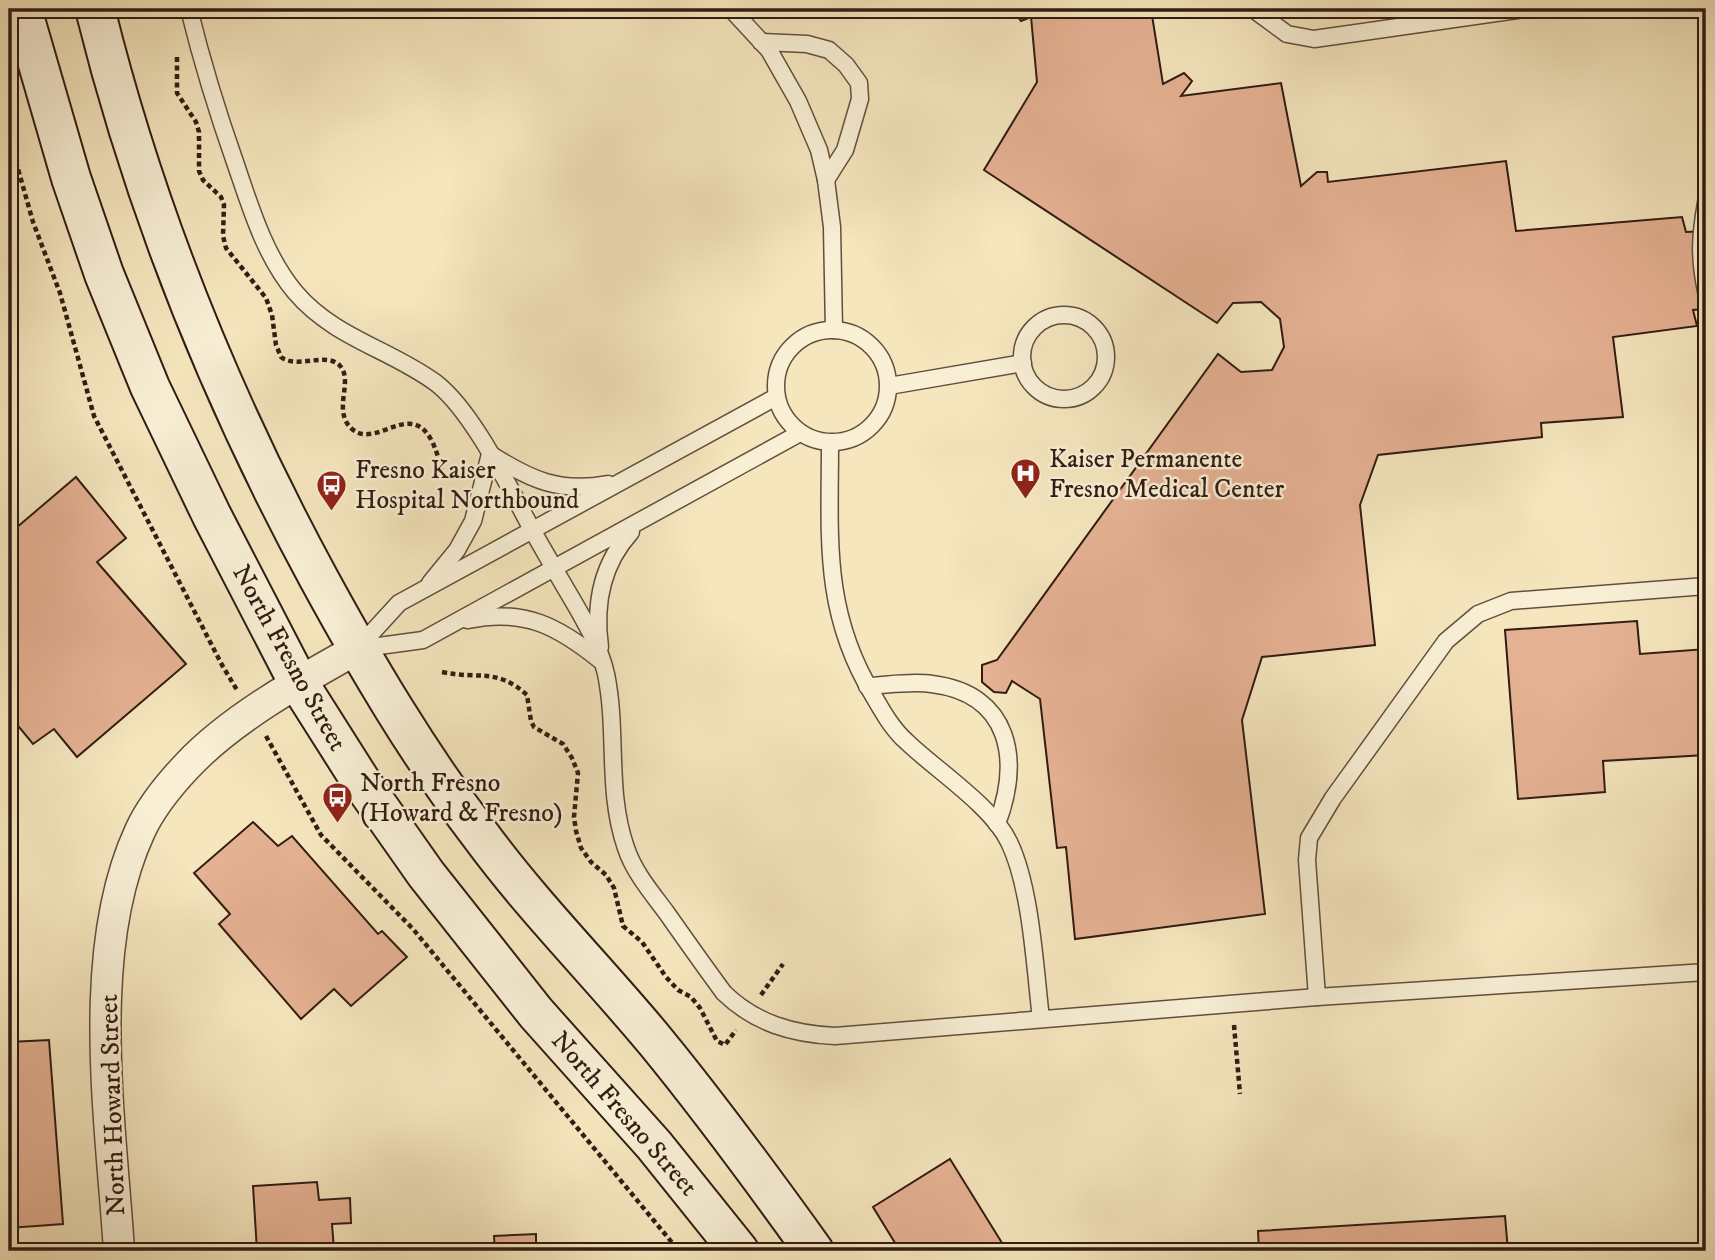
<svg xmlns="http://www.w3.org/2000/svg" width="1715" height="1260" viewBox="0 0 1715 1260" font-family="'IM FELL DW Pica',serif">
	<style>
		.building { fill: #e5b193; stroke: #311b12; stroke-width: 2 }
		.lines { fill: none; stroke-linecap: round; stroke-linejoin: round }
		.lane-casing { stroke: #624e3d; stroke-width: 19 }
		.street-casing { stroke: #624e3d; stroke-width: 33 }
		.secondary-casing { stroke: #311b12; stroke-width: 42 }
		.path { stroke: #311b12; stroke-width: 4.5; stroke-dasharray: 5 3.5; stroke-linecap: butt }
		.lane { stroke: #f8efd5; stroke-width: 16 }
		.street { stroke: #f8efd5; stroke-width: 30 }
		.secondary { stroke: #f8efd5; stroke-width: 38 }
		.labels { text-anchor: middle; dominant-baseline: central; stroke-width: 5; stroke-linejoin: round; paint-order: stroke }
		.poi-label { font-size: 26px; fill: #311b12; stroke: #f8efd5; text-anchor: start }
		.street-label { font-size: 26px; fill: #311b12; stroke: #f8efd5 }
	</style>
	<rect width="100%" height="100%" fill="#f5e6be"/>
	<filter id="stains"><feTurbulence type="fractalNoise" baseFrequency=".00286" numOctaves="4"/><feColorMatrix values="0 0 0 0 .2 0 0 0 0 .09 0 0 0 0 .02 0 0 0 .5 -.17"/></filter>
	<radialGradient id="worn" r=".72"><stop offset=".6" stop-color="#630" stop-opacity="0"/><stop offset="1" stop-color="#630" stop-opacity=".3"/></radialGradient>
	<g class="building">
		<polygon points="1012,9 1151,9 1163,84 1184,73 1192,81 1181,96 1281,83 1301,186 1317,172 1327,172 1328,182 1506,161 1516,231 1682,217 1686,232 1706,231 1706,309 1693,310 1697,326 1613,337 1623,417 1541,423 1542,437 1378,455 1360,505 1375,645 1262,657 1242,720 1265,914 1075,939 1066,847 1057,848 1040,699 1012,681 1006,693 994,692 982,682 982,665 997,660 1218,354 1241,372 1272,370 1284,347 1280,319 1261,302 1233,303 1217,323 984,170 1037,82 1031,17 1021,21"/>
		<polygon points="76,477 126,538 97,562 186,664 77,757 54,729 33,744 9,715 9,534"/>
		<polygon points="1637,621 1640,654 1706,649 1706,755 1603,761 1605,792 1518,799 1505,630"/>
		<polygon points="253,822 278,846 292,836 378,934 382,931 407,957 351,1006 334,989 301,1019 219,924 230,914 194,873"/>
		<polygon points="49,1040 63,1224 9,1228 9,1042"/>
		<polygon points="950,1159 1007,1251 900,1251 873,1207"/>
		<polygon points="317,1182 319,1200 350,1198 351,1223 332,1224 334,1250 346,1251 257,1251 253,1186"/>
		<polygon points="1505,1216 1508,1251 1259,1251 1258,1231"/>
		<polygon points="536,1234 536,1247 577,1244 577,1251 495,1251 494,1236"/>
	</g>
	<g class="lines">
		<defs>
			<g id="lane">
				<path d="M189,9C202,62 218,114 236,165C251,209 265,256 295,292C334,338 390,349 436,383C472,411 507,483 529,524C537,539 546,554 555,570C573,602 598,638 606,674C618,732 606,791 626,848C634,872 651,892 666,912C685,939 704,966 724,993C755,1023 792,1034 835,1036L1317,997L1706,972"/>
				<polyline points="731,9 769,50 798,101 819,150 826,180 832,227 834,330"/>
				<polyline points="1253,9 1287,34 1314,39 1524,9"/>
				<polyline points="761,42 807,44 829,50 846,65 859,83 860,99 845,150 826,180"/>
				<path d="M1706,203C1700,237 1699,257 1706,291"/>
				<circle cx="1064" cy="357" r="42"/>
				<circle cx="832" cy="386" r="56"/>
				<polyline points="889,386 1023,363"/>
				<polyline points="776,397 399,603 357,649 423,640 800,433"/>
				<path d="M830,443C830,536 822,611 873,695C883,712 892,729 907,742C936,770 992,806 1009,842C1031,887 1035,968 1041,1019"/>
				<path d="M430,583L457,550L473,521L490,454C531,480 559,493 608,484"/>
				<path d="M468,620C524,608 558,626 601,661"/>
				<path d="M600,647C594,604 602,564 631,532"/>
				<path d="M867,686C888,685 912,681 932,684C1011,694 1021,760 997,824"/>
				<polyline points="1317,997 1307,860 1309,838 1333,798 1446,641 1478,614 1511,601 1706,586"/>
			</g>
			<path id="street" d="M119,1251C111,1122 84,951 140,831C151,807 169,785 187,766C231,719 301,680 357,649"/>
			<g id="secondary">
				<polyline points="22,9 71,178 104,274 150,387 212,516 298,682 362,783 426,874 536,1013 654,1145 739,1251"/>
				<path d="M95,9C144,207 221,398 318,577C367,667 419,755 481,836C534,908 599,973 656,1042C711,1109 763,1180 814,1251"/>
			</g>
		</defs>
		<use href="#lane" class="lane-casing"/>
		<use href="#street" class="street-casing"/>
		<use href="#secondary" class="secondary-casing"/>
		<g class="path">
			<path d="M177,57V93L196,122L199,132V171L203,180L221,197L224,205L223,236L226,248L266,298L272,315L276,345L281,357C298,370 328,350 341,367C353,383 332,411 352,429C381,454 424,376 443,478"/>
			<polyline points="9,137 33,222 60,293 94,416 222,665 237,690"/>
			<path d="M442,672C478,680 496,667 527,695L531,721L534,727L563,744L572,758L578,773L574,817L576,831L581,848L591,862L606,875L614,888L623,926L642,942L666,977L678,990L691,997L700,1008L717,1041L725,1045L736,1030"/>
			<polyline points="266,736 321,835 413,929 679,1251"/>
			<polyline points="761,995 783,964"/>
			<polyline points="1234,1025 1240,1094"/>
		</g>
		<use href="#lane" class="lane"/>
		<use href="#street" class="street"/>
		<use href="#secondary" class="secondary"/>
	</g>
	<defs>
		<symbol id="hospital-pin" viewBox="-11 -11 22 30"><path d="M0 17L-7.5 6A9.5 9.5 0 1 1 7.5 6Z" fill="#8f2418" stroke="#f8efd5"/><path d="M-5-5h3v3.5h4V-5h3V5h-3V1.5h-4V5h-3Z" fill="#fff"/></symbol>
		<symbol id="bus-pin" viewBox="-11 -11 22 30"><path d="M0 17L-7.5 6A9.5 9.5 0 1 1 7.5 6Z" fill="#8f2418" stroke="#f8efd5"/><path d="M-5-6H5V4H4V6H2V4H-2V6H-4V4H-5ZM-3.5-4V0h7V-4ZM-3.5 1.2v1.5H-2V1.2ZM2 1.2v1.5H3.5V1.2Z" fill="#fff"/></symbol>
	</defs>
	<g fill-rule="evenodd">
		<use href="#hospital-pin" x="1008" y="456" width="35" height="47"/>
		<use href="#bus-pin" x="314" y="468" width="35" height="47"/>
		<use href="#bus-pin" x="320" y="780" width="35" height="47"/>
	</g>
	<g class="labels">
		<g class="poi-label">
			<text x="1049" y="459">Kaiser Permanente<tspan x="1049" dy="30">Fresno Medical Center</tspan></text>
			<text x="355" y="470">Fresno Kaiser<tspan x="355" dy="30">Hospital Northbound</tspan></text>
			<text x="360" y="783">North Fresno<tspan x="360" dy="30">(Howard &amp; Fresno)</tspan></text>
		</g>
		<g class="street-label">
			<text transform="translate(289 658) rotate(61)">North Fresno Street</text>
			<text transform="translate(113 1105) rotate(-92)">North Howard Street</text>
			<text transform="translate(624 1114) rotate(49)">North Fresno Street</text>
		</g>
	</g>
	<rect width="1715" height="1260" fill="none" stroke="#f5e6be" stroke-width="35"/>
	<rect x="10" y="10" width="1694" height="1239" fill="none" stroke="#311b12" stroke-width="3.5"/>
	<rect x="18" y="18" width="1680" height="1225" fill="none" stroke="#311b12" stroke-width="2"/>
	<rect width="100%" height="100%" filter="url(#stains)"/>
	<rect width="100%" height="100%" fill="url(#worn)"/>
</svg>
